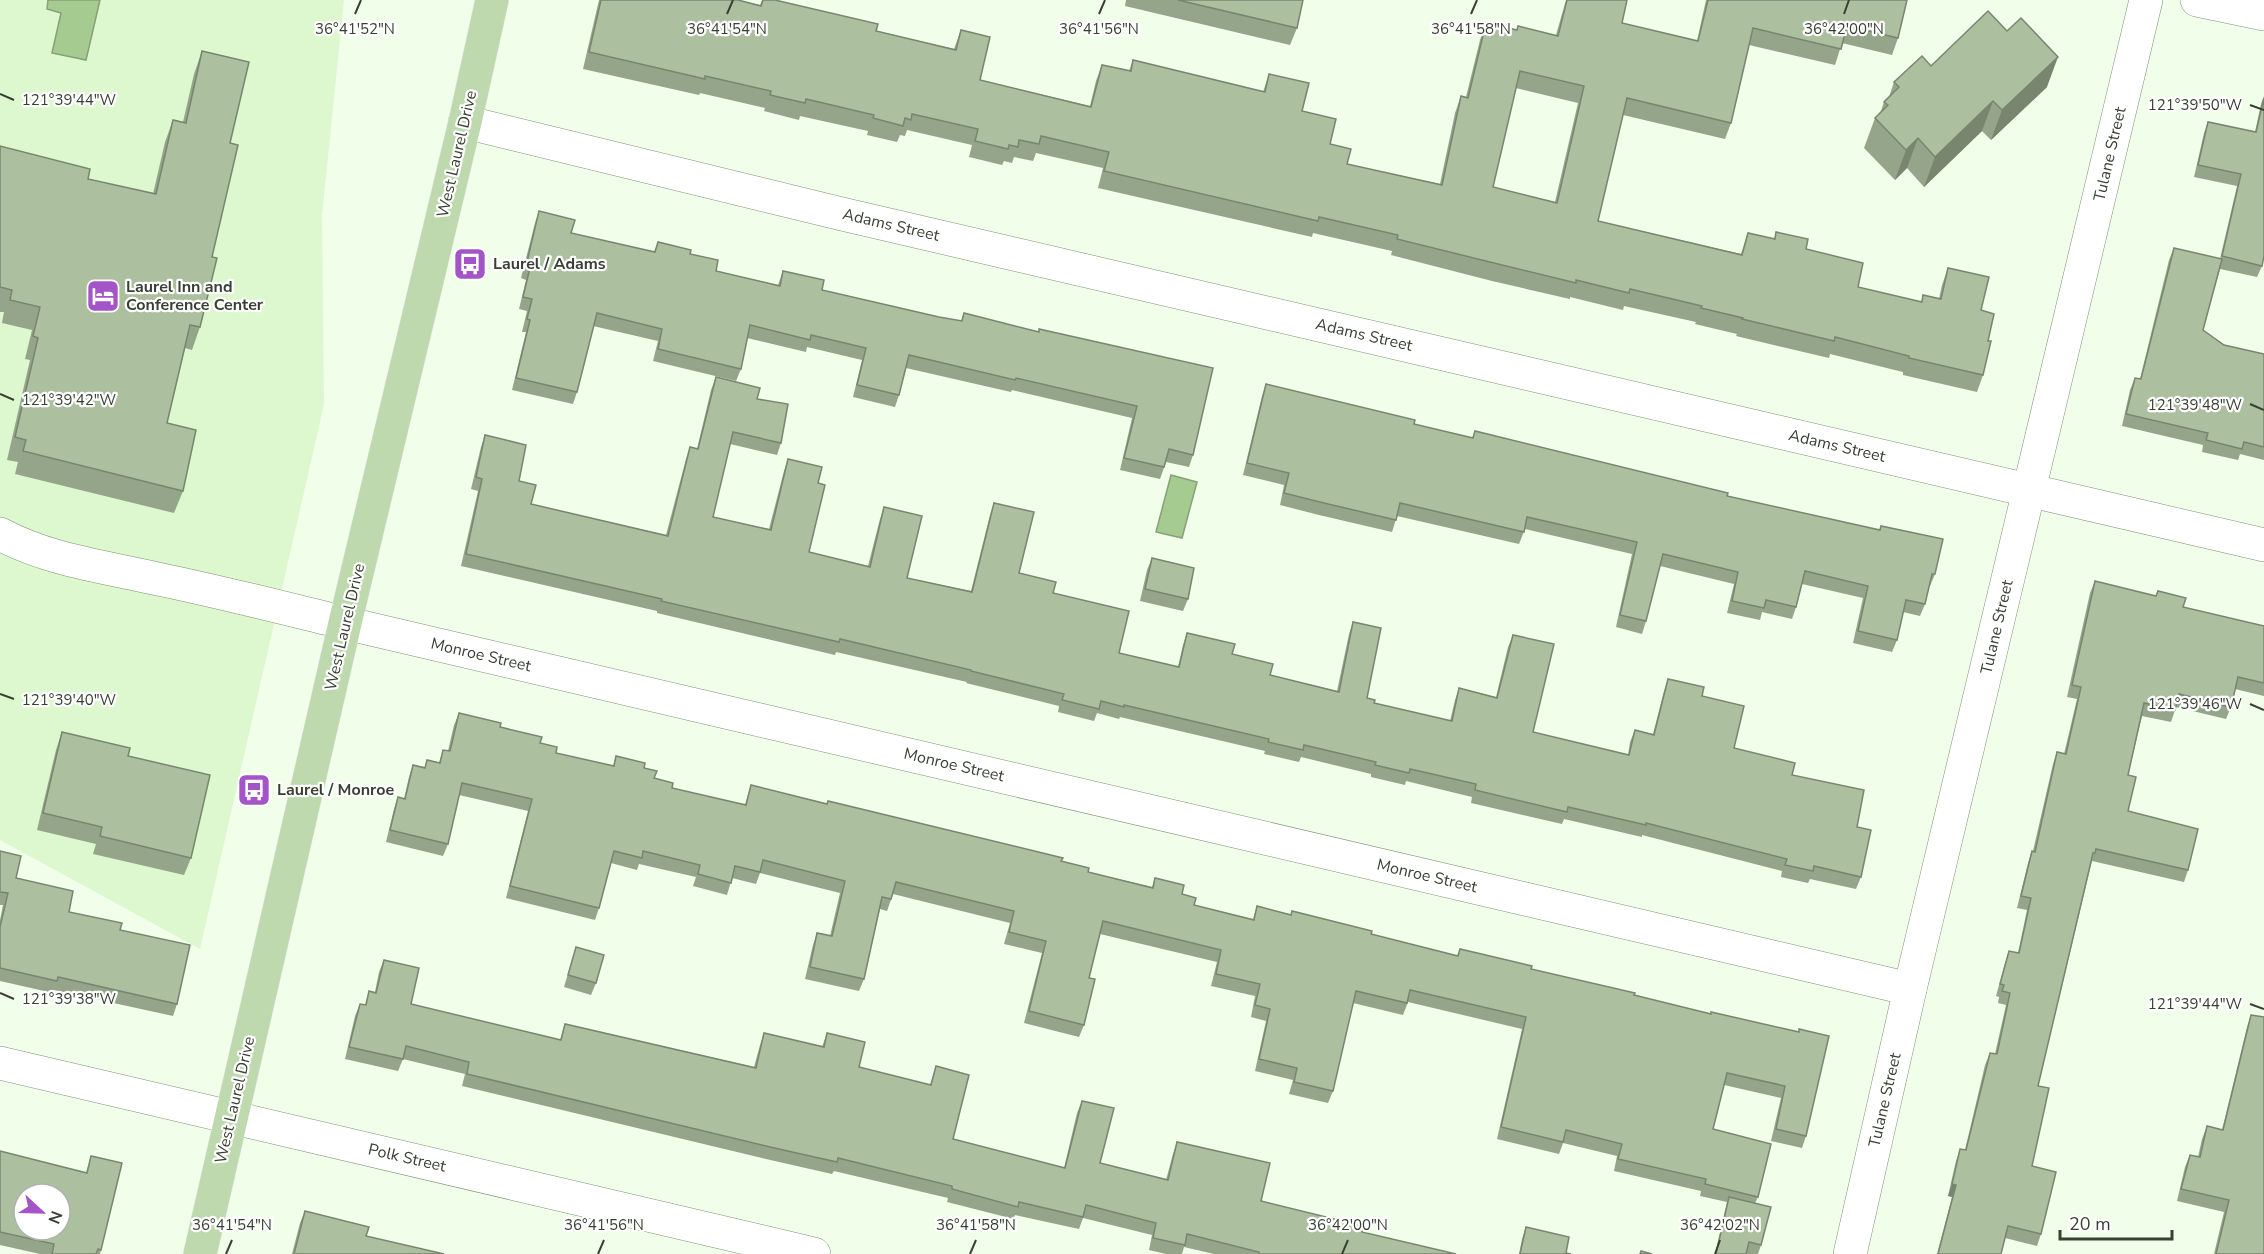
<svg xmlns="http://www.w3.org/2000/svg" width="2264" height="1254" viewBox="0 0 2264 1254" font-family="'Nunito Sans',sans-serif">
	<style>
		.built { fill: #ddf7cf }
		.water { fill: #a6cb91; stroke: #85a175; stroke-width: 1.5 }
		.lines { fill: none; stroke-linecap: round; stroke-linejoin: round }
		.minor-casing { stroke: #7f9274; stroke-width: 34 }
		.major-casing { stroke: #e7e8e7; stroke-width: 34 }
		.minor { stroke: #fff; stroke-width: 33 }
		.major { stroke: #bfd9af; stroke-width: 33 }
		.wall { fill: #94a58a; fill-rule: evenodd }
		.shaded-wall { fill: #788670 }
		.building { fill: #acc0a0; stroke: #788670; stroke-width: 1.5; fill-rule: evenodd }
		.ticks { fill: none; stroke: #384033; stroke-width: 2 }
		.labels { text-anchor: middle; dominant-baseline: central; stroke-width: 4.5; stroke-linejoin: round; paint-order: stroke }
		.street-label { font-size: 16px; fill: #384033; stroke: #fff }
		.poi-label { font-size: 16px; font-weight: bold; fill: #384033; stroke: #fff; text-anchor: start }
		.ticks-label { font-size: 15px; text-anchor: middle; fill: #384033; stroke: #fff; stroke-width: 4.5; stroke-linejoin: round; paint-order: stroke }
	</style>
	<rect width="100%" height="100%" fill="#f1feea"/>
	<polygon class="built" points="0,0 344,0 322,215 324,404 200,949 0,840"/>
	<g class="water">
		<polygon points="48,0 100,0 86,60 52,53 61,13 47,9"/>
		<polygon points="1171,475 1197,482 1182,538 1156,532"/>
	</g>
	<g class="lines">
		<defs>
			<g id="minor">
				<polyline points="2197,0 2264,14"/>
				<polyline points="465,122 842,214 2264,545"/>
				<path d="M0,534C48,560 105,567 158,579C221,592 283,608 345,623L1910,989"/>
				<polyline points="0,1063 814,1254"/>
				<polyline points="1850,1254 1910,989 2146,0"/>
			</g>
			<polyline id="major" points="200,1254 345,623 465,122 492,0"/>
		</defs>
		<use href="#minor" class="minor-casing"/>
		<use href="#major" class="major-casing"/>
		<use href="#minor" class="minor"/>
		<use href="#major" class="major"/>
	</g>
	<g class="wall">
		<path d="M599,0H738L760,5L762,0L876,31L954,49L961,30L980,80L1090,106L1096,81L1102,65L1129,71L1133,60L1263,92L1269,74L1347,164L1440,184L1455,113L1461,96L1466,97L1480,40L1486,23L1516,30L1556,35L1566,0H1627L1622,23L1697,41L1706,0H1907L1898,38L1892,55L1842,43L1835,65L1749,45L1731,123L1725,139L1623,115L1598,221L1741,254L1748,233L1774,239L1776,232L1806,249L1858,287L1921,302L1923,295L1939,299L1942,285L1948,268L1981,310L1988,341L1983,375L1977,392L1903,375V372L1830,354L1829,358L1736,336L1737,334L1695,324L1696,322L1624,306L1623,310L1570,297V299L1492,281L1391,255L1392,251L1313,233L1312,237L1098,188L1103,168L1036,153L1033,161L1014,157L1012,163L1004,161L1002,165L969,157L972,145L907,130L905,136L900,135L897,142L867,135L868,131L800,116L799,120L764,111L765,108L700,93L699,95L583,69ZM1516,88L1578,103L1555,202L1493,187Z"/>
		<polygon points="1126,0 1303,0 1297,28 1290,45 1125,6"/>
		<polygon points="202,51 230,143 200,327 192,350 185,348 167,423 183,491 174,513 15,474 18,462 7,460 30,360 25,359 32,330 2,323 4,312 0,312 0,146 88,179 153,194 165,142 173,120 183,122 194,74"/>
		<polygon points="1931,66 2047,87 1991,140 1982,131 1924,187 1907,168 1895,180 1864,148 1875,118 1880,114 1884,102 1889,97 1894,82"/>
		<polygon points="2264,96 2264,256 2262,266 2257,277 2220,269 2203,330 2224,345 2264,354 2264,460 2240,454 2238,460 2202,452 2203,445 2122,426 2130,390 2135,378 2140,379 2169,260 2174,248 2220,259 2237,186 2194,177 2204,133 2208,122 2255,132 2261,104"/>
		<polygon points="539,211 571,233 654,252 658,242 690,254 716,271 778,285 783,271 822,290 939,317 961,321 964,313 1038,332 1213,368 1193,455 1189,467 1166,462 1160,479 1120,470 1132,418 1012,390 1011,392 906,368 899,395 895,407 853,397 862,360 807,347 806,352 747,338 741,369 736,381 653,361 658,341 593,326 577,392 573,404 512,390 526,332 522,332 527,311 519,309 526,280 521,278 535,223"/>
		<polygon points="716,377 757,399 781,443 777,455 730,444 713,517 769,529 784,471 788,459 818,483 809,552 868,566 880,519 884,507 907,578 971,591 990,515 994,503 1019,573 1053,593 1119,653 1178,667 1183,645 1187,633 1232,654 1270,675 1337,691 1349,634 1353,622 1367,698 1374,703 1450,721 1455,700 1459,688 1496,697 1508,647 1513,635 1533,732 1628,755 1630,742 1635,730 1653,734 1664,691 1668,679 1702,696 1734,748 1792,775 1857,827 1861,877 1856,889 1810,879 1808,883 1781,877 1782,871 1642,835 1642,837 1564,819 1562,824 1471,803 1472,797 1406,781 1405,785 1371,777 1371,774 1301,757 1299,762 1264,754 1265,751 1120,717 1119,719 1097,713 1094,721 1058,712 1059,706 966,683 967,682 836,652 835,655 657,613 657,611 461,566 478,491 471,489 481,447 485,435 519,481 531,504 666,535 686,459 690,447 697,449 711,390"/>
		<polygon points="1266,384 1414,424 1472,438 1475,431 1727,496 1879,530 1881,526 1935,574 1930,586 1929,586 1925,604 1920,616 1903,612 1897,640 1892,652 1853,643 1863,598 1802,584 1796,607 1792,619 1762,612 1760,620 1727,613 1734,584 1660,566 1646,621 1642,634 1616,627 1632,554 1525,529 1519,544 1397,516 1392,532 1319,515 1280,505 1284,485 1243,475 1262,396"/>
		<polygon points="1152,558 1188,599 1183,611 1140,601 1147,570"/>
		<polygon points="2095,581 2156,596 2158,591 2183,607 2264,626 2264,696 2235,689 2231,707 2226,719 2176,707 2171,722 2142,716 2128,775 2128,811 2188,870 2184,882 2092,861 2038,1086 2032,1166 2041,1234 2037,1246 2005,1238 2001,1254 1937,1254 1952,1197 1948,1196 1956,1161 1960,1149 1965,1150 1985,1065 1990,1053 1995,1054 2006,1005 1998,1003 1999,997 1996,996 2005,963 2009,951 2018,953 2027,910 2017,908 2028,863 2032,851 2033,851 2053,764 2057,752 2064,754 2077,699 2067,697 2090,593"/>
		<polygon points="459,713 500,727 540,743 556,753 613,766 616,756 644,768 654,778 672,788 745,805 751,785 1061,861 1088,872 1152,887 1155,878 1182,894 1194,905 1253,919 1257,906 1457,956 1460,949 1531,969 1634,995 1711,1014 1798,1032 1806,1136 1802,1148 1771,1141 1781,1098 1724,1085 1713,1129 1758,1197 1755,1203 1761,1245 1758,1254 1715,1254 1727,1202 1700,1196 1701,1191 1614,1171 1617,1156 1563,1143 1559,1154 1497,1139 1522,1029 1408,1002 1403,1015 1353,1003 1333,1091 1328,1103 1289,1094 1293,1080 1255,1071 1266,1021 1251,1017 1255,996 1211,986 1217,962 1100,934 1089,978 1084,1025 1079,1037 1024,1023 1042,953 1004,944 1010,923 893,894 887,911 880,909 864,979 859,991 805,979 813,945 817,933 830,936 840,893 760,873 756,884 732,878 727,895 693,886 696,877 639,864 637,870 611,863 599,908 595,920 506,898 528,811 459,795 448,844 443,856 386,842 394,809 398,797 404,799 409,777 413,765 425,767 427,760 439,763 443,750 448,751 454,725"/>
		<polygon points="62,732 128,756 191,858 184,875 93,854 96,844 37,830 56,750"/>
		<polygon points="0,851 16,878 69,912 120,930 177,1004 173,1016 54,990 53,993 0,981 0,920 3,905 0,905"/>
		<polygon points="576,947 596,983 591,995 564,987"/>
		<polygon points="384,960 411,1004 560,1040 565,1024 754,1067 760,1045 764,1033 822,1047 827,1033 859,1067 930,1085 936,1066 953,1139 1064,1168 1077,1113 1082,1101 1100,1163 1166,1180 1173,1154 1177,1142 1261,1201 1362,1232 1456,1254 1214,1254 1184,1247 1182,1254 1166,1254 1149,1250 1152,1235 1083,1218 1079,1229 1015,1215 1014,1219 947,1202 948,1198 834,1171 832,1174 766,1159 462,1086 465,1074 403,1059 398,1071 345,1059 355,1016 360,1004 365,1005 369,991 375,992 379,972"/>
		<polygon points="2251,1015 2264,1254 2214,1254 2224,1212 2177,1201 2185,1167 2190,1155 2198,1157 2202,1139 2207,1126 2222,1130 2247,1027"/>
		<polygon points="0,1151 86,1173 91,1156 101,1250 100,1254 40,1254 0,1245"/>
		<polygon points="305,1211 366,1236 444,1254 292,1254 300,1223"/>
		<polygon points="1526,1227 1566,1253 1571,1254 1519,1254 1522,1239"/>
	</g>
	<g class="shaded-wall">
		<polygon points="2058,57 2047,87 1991,140 2002,110"/>
		<polygon points="1993,101 1982,131 1924,187 1935,157"/>
		<polygon points="1918,138 1907,168 1895,180 1906,150"/>
		<polygon points="1952,1184 1956,1185 1952,1197 1948,1196"/>
	</g>
	<g class="building">
		<path d="M601,0H738L761,6L763,0H775L878,24L876,31L956,50L961,30L990,37L980,80L1091,107L1102,65L1131,71L1133,60L1265,92L1269,74L1309,83L1302,111L1336,119L1330,144L1351,149L1347,164L1442,185L1461,96L1468,98L1486,23L1517,30L1518,26L1558,36L1567,0H1627L1622,23L1698,41L1708,0H1907L1898,38L1847,26L1841,49L1753,28L1731,123L1627,98L1598,221L1742,255L1748,233L1775,239L1776,232L1808,239L1806,249L1863,263L1858,287L1922,302L1923,295L1941,299L1948,268L1989,277L1981,310L1994,314L1988,341H1991L1983,375L1909,358V356L1835,337L1834,341L1742,319L1743,318L1701,308L1702,306L1630,289L1629,293L1576,280V283L1498,264L1397,239L1398,235L1319,217L1318,221L1104,171L1109,152L1041,136L1039,144L1019,140L1018,147L1009,145L1008,149L975,141L978,129L912,114L911,120L905,118L903,126L873,118L874,115L806,99L805,103L770,95L771,91L705,76V79L589,52ZM1520,71L1584,86L1557,203L1493,187Z"/>
		<polygon points="1178,0 1303,0 1297,28"/>
		<polygon points="1988,11 2007,31 2021,18 2058,57 2002,110 1993,101 1935,157 1918,138 1906,150 1875,118 1888,105 1884,102 1899,87 1894,82 1922,56 1931,66"/>
		<polygon points="202,51 249,62 230,143 238,145 212,257 217,258 200,327 190,325 167,423 196,430 183,491 23,451 26,440 15,437 38,338 33,336 40,307 10,300 12,290 0,287 0,146 90,169 88,179 156,194 173,120 186,123"/>
		<polygon points="2264,98 2264,256 2262,266 2222,256 2241,174 2198,165 2208,122 2256,132"/>
		<polygon points="539,211 575,220 571,233 655,252 658,242 691,250 690,254 718,260 716,271 780,286 783,271 824,280 822,290 939,317 962,321 964,313 1039,332 1039,329 1213,368 1193,455 1169,449 1164,467 1124,458 1137,406 1016,378 1015,380 909,355 899,395 857,385 866,348 811,335 810,340 750,325 741,369 658,349 662,329 597,313 577,392 516,378 530,320 527,319 532,299 523,297 530,268 526,266"/>
		<polygon points="2174,248 2222,259 2203,330 2224,345 2264,354 2264,447 2244,442 2242,449 2206,440 2208,433 2126,414 2135,378 2141,379"/>
		<polygon points="716,377 760,388 757,399 788,404 781,443 733,432 713,517 771,530 788,459 822,467 818,483 825,485 809,552 870,567 884,507 922,516 907,578 972,592 994,503 1034,512 1019,573 1056,582 1053,593 1129,611 1119,653 1179,667 1187,633 1235,644 1232,654 1273,664 1270,675 1339,692 1353,622 1381,628 1367,698 1375,700 1374,703 1452,721 1459,688 1497,698 1513,635 1554,644 1533,732 1629,755 1635,730 1654,735 1668,679 1704,687 1702,696 1744,706 1734,748 1795,763 1792,775 1864,790 1857,827 1871,830 1861,877 1814,866 1813,871 1785,865 1787,859 1646,823 1646,825 1568,807 1567,812 1475,790 1476,784 1410,769 1409,773 1375,765 1376,762 1304,745 1303,750 1268,742 1269,739 1124,705 1124,707 1101,701 1099,709 1062,700 1064,694 971,671 971,670 840,639 839,642 661,601 662,599 466,554 482,479 476,477 485,435 526,445 519,481 536,485 531,504 668,536 690,447 698,449"/>
		<polygon points="1266,384 1415,420 1414,424 1473,438 1475,431 1728,493 1727,496 1880,530 1881,526 1943,539 1935,574 1932,574 1925,604 1906,600 1897,640 1858,631 1868,586 1805,571 1796,607 1766,600 1764,608 1732,601 1738,572 1663,554 1646,621 1620,615 1637,542 1527,517 1524,532 1400,503 1396,520 1324,503 1284,493 1289,473 1247,463"/>
		<polygon points="1152,558 1194,568 1188,599 1145,589"/>
		<polygon points="2095,581 2156,596 2158,591 2186,598 2183,607 2264,626 2264,683 2238,677 2231,707 2179,694 2175,710 2144,703 2128,775 2136,777 2128,811 2198,829 2188,870 2096,849 2095,853 2093,853 2038,1086 2049,1088 2032,1166 2056,1172 2041,1234 2008,1226 2001,1254 1938,1254 1956,1185 1952,1184 1960,1149 1966,1150 1990,1053 1997,1054 2010,993 2002,991 2004,985 2000,984 2009,951 2019,953 2031,898 2021,896 2032,851 2035,852 2057,752 2066,754 2081,687 2072,685"/>
		<polygon points="459,713 501,723 500,727 542,737 540,743 557,747 556,753 614,766 616,756 645,763 644,768 657,771 654,778 673,783 672,788 746,805 751,785 827,804 828,801 1063,858 1061,861 1089,868 1088,872 1153,888 1155,878 1184,885 1182,894 1196,898 1194,905 1254,920 1257,906 1291,915 1292,911 1372,931 1371,934 1458,956 1460,949 1532,966 1531,969 1635,993 1634,995 1711,1014 1711,1012 1799,1032 1799,1029 1829,1036 1806,1136 1776,1129 1785,1086 1727,1073 1713,1129 1771,1144 1758,1197 1705,1184 1706,1179 1618,1159 1622,1144 1566,1130 1563,1142 1501,1127 1526,1017 1410,990 1407,1003 1356,991 1333,1091 1294,1082 1297,1068 1259,1059 1270,1009 1255,1005 1260,984 1216,974 1221,950 1103,921 1089,978 1095,979 1084,1025 1029,1011 1046,941 1009,932 1014,911 896,882 891,899 882,897 864,979 810,967 817,933 832,936 845,881 763,860 760,872 735,866 731,883 698,874 700,865 643,851 642,858 614,851 599,908 510,886 532,799 462,783 448,844 390,830 398,797 405,799 413,765 425,768 427,760 440,763 443,750 450,751"/>
		<polygon points="62,732 130,748 128,756 210,775 191,858 100,836 102,827 43,813"/>
		<polygon points="0,851 21,856 16,878 73,891 69,912 122,923 120,930 190,945 177,1004 58,977 57,981 0,968 0,927 8,893 0,892"/>
		<polygon points="576,947 604,955 596,983 568,975"/>
		<polygon points="384,960 419,968 411,1004 561,1040 565,1024 756,1068 764,1033 824,1047 827,1033 865,1042 859,1067 931,1085 936,1066 969,1075 953,1139 1065,1168 1082,1101 1114,1108 1100,1163 1168,1180 1177,1142 1270,1163 1261,1201 1363,1226 1362,1232 1456,1254 1259,1254 1259,1252 1187,1234 1185,1245 1153,1238 1156,1223 1086,1205 1083,1217 1019,1202 1018,1207 952,1189 952,1186 838,1158 837,1162 770,1147 467,1074 469,1062 406,1046 403,1059 349,1047 360,1004 366,1005 369,991 376,993"/>
		<polygon points="2251,1015 2264,1017 2264,1254 2216,1254 2229,1200 2181,1189 2190,1155 2200,1157 2207,1126 2223,1130"/>
		<path d="M0,1151L87,1173L91,1156L122,1163L101,1250L98,1249L96,1254H52L54,1244L0,1232ZM24,1194H60V1230H24Z"/>
		<polygon points="1729,1197 1771,1207 1761,1245 1749,1242 1746,1254 1716,1254"/>
		<polygon points="305,1211 369,1227 366,1236 444,1254 294,1254"/>
		<polygon points="1526,1227 1569,1237 1566,1253 1571,1254 1520,1254"/>
		<polygon points="1641,1251 1652,1254 1640,1254"/>
	</g>
	<path class="ticks" d="M355,14L361,0M727,14L733,0M1099,14L1105,0M1471,14L1477,0M1844,14L1849,0M0,94L14,100M2250,105L2264,110M0,394L14,400M2250,404L2264,410M0,694L14,699M2250,704L2264,710M0,993L14,999M2250,1004L2264,1009M226,1254L232,1240M598,1254L604,1240M970,1254L976,1240M1342,1254L1348,1240M1715,1254L1720,1240"/>
	<defs>
		<symbol id="bus-square" viewBox="-11 -11 22 22"><rect x="-9" y="-9" width="18" height="18" rx="4" fill="#a354c6" stroke="#fff"/><path d="M-5-6H5V4H4V6H2V4H-2V6H-4V4H-5ZM-3.5-4V0h7V-4ZM-3.5 1.2v1.5H-2V1.2ZM2 1.2v1.5H3.5V1.2Z" fill="#fff"/></symbol>
		<symbol id="hotel-square" viewBox="-11 -11 22 22"><rect x="-9" y="-9" width="18" height="18" rx="4" fill="#a354c6" stroke="#fff"/><path d="M-6-4.5h1.5V1H6V5H4.5V3h-9V5H-6ZM-4 0a1.8 1.8 0 1 1 3.6 0ZM.5 0V-2.5h3Q6-2.5 6 0Z" fill="#fff"/></symbol>
	</defs>
	<g fill-rule="evenodd">
		<use href="#bus-square" x="451" y="245" width="38" height="38"/>
		<use href="#hotel-square" x="84" y="277" width="38" height="38"/>
		<use href="#bus-square" x="235" y="771" width="38" height="38"/>
	</g>
	<g class="labels">
		<g class="street-label">
			<text transform="translate(457 154) rotate(-77)">West Laurel Drive</text>
			<text transform="translate(2110 154) rotate(-77)">Tulane Street</text>
			<text transform="translate(891 225) rotate(13)">Adams Street</text>
			<text transform="translate(1364 335) rotate(13)">Adams Street</text>
			<text transform="translate(1837 446) rotate(13)">Adams Street</text>
			<text transform="translate(345 627) rotate(-77)">West Laurel Drive</text>
			<text transform="translate(1997 627) rotate(-77)">Tulane Street</text>
			<text transform="translate(481 655) rotate(13)">Monroe Street</text>
			<text transform="translate(954 765) rotate(13)">Monroe Street</text>
			<text transform="translate(1427 876) rotate(13)">Monroe Street</text>
			<text transform="translate(235 1100) rotate(-77)">West Laurel Drive</text>
			<text transform="translate(1885 1100) rotate(-77)">Tulane Street</text>
			<text transform="translate(407 1158) rotate(13)">Polk Street</text>
		</g>
		<g class="poi-label">
			<text x="493" y="264">Laurel / Adams</text>
			<text x="126" y="287">Laurel Inn and<tspan x="126" dy="18">Conference Center</tspan></text>
			<text x="277" y="790">Laurel / Monroe</text>
		</g>
	</g>
	<g class="ticks-label">
		<text x="355" y="34">36°41'52"N</text>
		<text x="727" y="34">36°41'54"N</text>
		<text x="1099" y="34">36°41'56"N</text>
		<text x="1471" y="34">36°41'58"N</text>
		<text x="1844" y="34">36°42'00"N</text>
		<text x="69" y="105">121°39'44"W</text>
		<text x="2195" y="110">121°39'50"W</text>
		<text x="69" y="405">121°39'42"W</text>
		<text x="2195" y="410">121°39'48"W</text>
		<text x="69" y="705">121°39'40"W</text>
		<text x="2195" y="709">121°39'46"W</text>
		<text x="69" y="1004">121°39'38"W</text>
		<text x="2195" y="1009">121°39'44"W</text>
		<text x="232" y="1230">36°41'54"N</text>
		<text x="604" y="1230">36°41'56"N</text>
		<text x="976" y="1230">36°41'58"N</text>
		<text x="1348" y="1230">36°42'00"N</text>
		<text x="1720" y="1230">36°42'02"N</text>
	</g>
	<g transform="translate(42 1212) rotate(112)"><circle r="28" fill="#ffffff" stroke="#afb3ad" stroke-width="1.5"/>
	<path d="M0-4.5L10 22L0 15L-10 22Z" fill="#a354c6"/>
	<text y="-9" font-size="16" font-weight="bold" text-anchor="middle" fill="#384033">N</text>
	</g>
	<path d="M2060 1230v9h112v-9" fill="none" stroke="#384033" stroke-width="3"/>
	<text x="2069" y="1230" font-size="18" fill="#384033" stroke="#ffffff" stroke-width="4.5" paint-order="stroke">20 m</text>
</svg>
